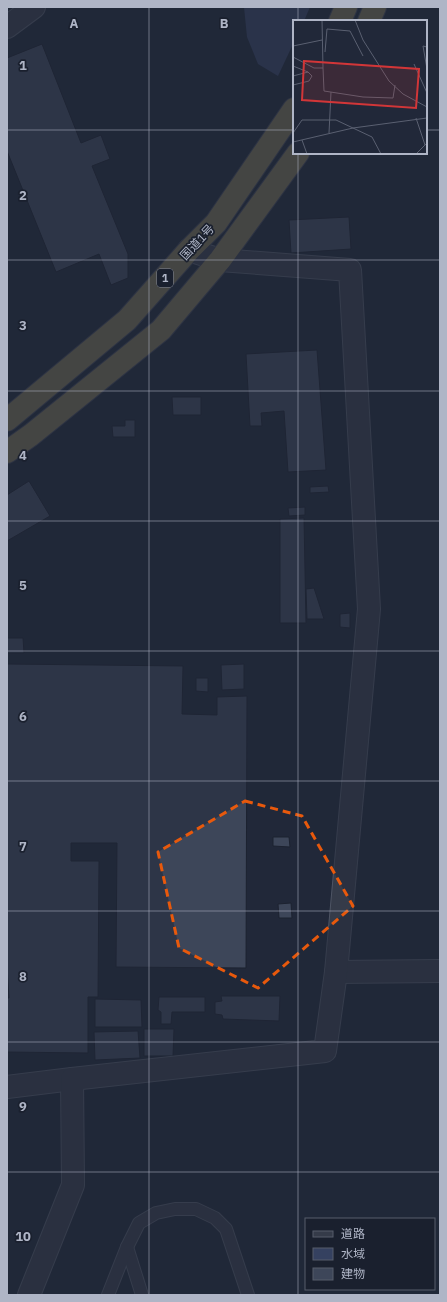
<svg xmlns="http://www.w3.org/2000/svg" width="447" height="1302" viewBox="0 0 447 1302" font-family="'IBM Plex Sans','Noto Sans JP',sans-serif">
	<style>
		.water { fill: #354160 }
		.building { fill: #3d4659; stroke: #1c2230 }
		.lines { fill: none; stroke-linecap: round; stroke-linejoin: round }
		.lane-casing { stroke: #4f5564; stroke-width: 14 }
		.street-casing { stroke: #4f5564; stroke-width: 24 }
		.highway-casing { stroke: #3c4251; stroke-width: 24 }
		.lane { stroke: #353b49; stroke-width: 12 }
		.street { stroke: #353b49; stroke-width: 22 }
		.highway { stroke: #706851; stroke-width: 22 }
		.marked { fill: none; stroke: #e8590c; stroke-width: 3; stroke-dasharray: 8 5; stroke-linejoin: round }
		.grid { fill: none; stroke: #afb5c6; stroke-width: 1; stroke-opacity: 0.55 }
		.labels { text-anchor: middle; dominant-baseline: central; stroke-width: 3.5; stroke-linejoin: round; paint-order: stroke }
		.shield { fill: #1a202e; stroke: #828898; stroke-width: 1 }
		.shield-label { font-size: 11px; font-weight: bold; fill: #afb5c6 }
		.street-label { font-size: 12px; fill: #afb5c6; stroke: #1a202e }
		.inset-road { fill: none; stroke: #5a6071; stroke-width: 1 }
		.view { fill: #d23638; fill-opacity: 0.15; stroke: #d23638; stroke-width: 2 }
		.inset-edge { fill: none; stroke: #afb5c6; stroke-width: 2 }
		.grid-label { font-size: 13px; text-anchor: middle; font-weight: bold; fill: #afb5c6; stroke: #1a202e; stroke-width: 3.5; stroke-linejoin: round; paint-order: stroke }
	</style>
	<rect width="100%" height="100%" fill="#212839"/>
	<polygon class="water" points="244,7 310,7 304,21 294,21 294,42 278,76 258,64 247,37"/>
	<g class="building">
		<polygon points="42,44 81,143 101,135 110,159 92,166 128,254 128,278 111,285 99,254 56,272 7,151 7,58"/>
		<polygon points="349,217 351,249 291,253 289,220"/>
		<polygon points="317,350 326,470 288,472 284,411 261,413 262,426 250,426 246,354"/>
		<polygon points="172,397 201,397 201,415 173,415"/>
		<polygon points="125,420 135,420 135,437 113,437 112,426 125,426"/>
		<polygon points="29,481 50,516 7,541 7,495"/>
		<polygon points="328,486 329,492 310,493 310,487"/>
		<polygon points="305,507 305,515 289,516 288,508"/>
		<polygon points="304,518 306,623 280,623 280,519"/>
		<polygon points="314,588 324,619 307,619 306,589"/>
		<polygon points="350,613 350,628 340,627 340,614"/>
		<polygon points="7,638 23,638 24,653 7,653"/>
		<polygon points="7,664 183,666 182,714 217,715 217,697 247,696 246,968 116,967 117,843 71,843 71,861 99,861 98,997 88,997 88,1053 7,1052 7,998 9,998 7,966"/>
		<polygon points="244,664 244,689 222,690 221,665"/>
		<polygon points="196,678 208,678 208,692 196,691"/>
		<polygon points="273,837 289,837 290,847 273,846"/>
		<polygon points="291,903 292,918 279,918 278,904"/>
		<polygon points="221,996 280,996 279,1021 223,1019 222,1015 215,1014 215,1002 222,1001"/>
		<polygon points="159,997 205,997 205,1012 172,1012 171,1024 161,1024 161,1012 158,1010"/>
		<polygon points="95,999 141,1000 142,1027 95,1027"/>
		<polygon points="144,1029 174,1029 173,1056 144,1056"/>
		<polygon points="138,1031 140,1058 95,1060 94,1032"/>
	</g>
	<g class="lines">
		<defs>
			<g id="lane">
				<polyline points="127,1247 142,1295"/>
				<polyline points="108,1295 127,1247 139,1223 156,1213 175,1209 196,1209 215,1218 226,1229 248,1295"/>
			</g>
			<g id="street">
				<polyline points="7,27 34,7"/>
				<polyline points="336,972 440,971"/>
				<polyline points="7,1087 72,1079"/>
				<polyline points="29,1295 73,1185 72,1079 325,1051 336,972 369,609 350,270 220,260 189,250"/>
			</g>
			<g id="highway">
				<polyline points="340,21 346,7"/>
				<polyline points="369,21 375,7"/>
				<polyline points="7,420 127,320 189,250 216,223 294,109"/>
				<polyline points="7,452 31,435 161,330 220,260 298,153"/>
			</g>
		</defs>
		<use href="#lane" class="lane-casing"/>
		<use href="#street" class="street-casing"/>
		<use href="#highway" class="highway-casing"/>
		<use href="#lane" class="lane"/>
		<use href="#street" class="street"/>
		<use href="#highway" class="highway"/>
	</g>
	<path d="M0 0H447V1302H0ZM245,801L302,816L353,906L258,988L179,948L158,852Z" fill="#212839" fill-opacity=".55" fill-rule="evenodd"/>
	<path class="marked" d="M245,801L302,816L353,906L258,988L179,948L158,852Z"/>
	<path class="grid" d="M149,7V1295M298,7V21M7,130H294M426,130H440M298,153V1295M7,260H440M7,391H440M7,521H440M7,651H440M7,781H440M7,911H440M7,1042H440M7,1172H440"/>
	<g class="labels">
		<rect class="shield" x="157" y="269" width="16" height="18" rx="3"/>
		<g class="shield-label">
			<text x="165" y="278">1</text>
		</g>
		<g class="street-label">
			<text transform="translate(197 242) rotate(-47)">国道1号</text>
		</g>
	</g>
	<g transform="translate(293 20)">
		<rect width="134" height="134" fill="#212839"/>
		<path class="inset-road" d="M29,0L30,48M62,0L70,20L96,61L110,74L134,87M0,26L29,20M134,27L130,26L134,49M32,32L34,9L57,11L70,36M0,37L21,48H30L31,71L70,77L100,78L102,65M121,44L134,73M0,46L15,52L19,56L16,61L0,65M0,56L15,52M123,98L132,125M0,113L9,100H43L79,117L88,134M36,113L38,72M9,120L14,134M0,122L60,108L134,98M123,134L134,123"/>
		<path class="view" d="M11,41L126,49L123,88L9,80Z"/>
		<rect width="134" height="134" class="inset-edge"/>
	</g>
	<g class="grid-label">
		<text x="74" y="28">A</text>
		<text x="224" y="28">B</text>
		<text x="23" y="70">1</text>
		<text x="23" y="200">2</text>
		<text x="23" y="330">3</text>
		<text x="23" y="460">4</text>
		<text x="23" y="590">5</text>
		<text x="23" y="721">6</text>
		<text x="23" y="851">7</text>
		<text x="23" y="981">8</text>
		<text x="23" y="1111">9</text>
		<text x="23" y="1241">10</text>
	</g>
	<rect width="447" height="1302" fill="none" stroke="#afb5c6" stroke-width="16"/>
	<rect x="305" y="1218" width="130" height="72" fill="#1a202e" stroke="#565c6b"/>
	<rect x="313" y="1231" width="20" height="6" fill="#353b49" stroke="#565c6b"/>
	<text x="341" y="1238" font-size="12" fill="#afb5c6">道路</text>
	<rect x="313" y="1248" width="20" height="12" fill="#354160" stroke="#565c6b"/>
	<text x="341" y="1258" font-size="12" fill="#afb5c6">水域</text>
	<rect x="313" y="1268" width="20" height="12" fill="#3d4659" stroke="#565c6b"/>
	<text x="341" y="1278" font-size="12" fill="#afb5c6">建物</text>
</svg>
